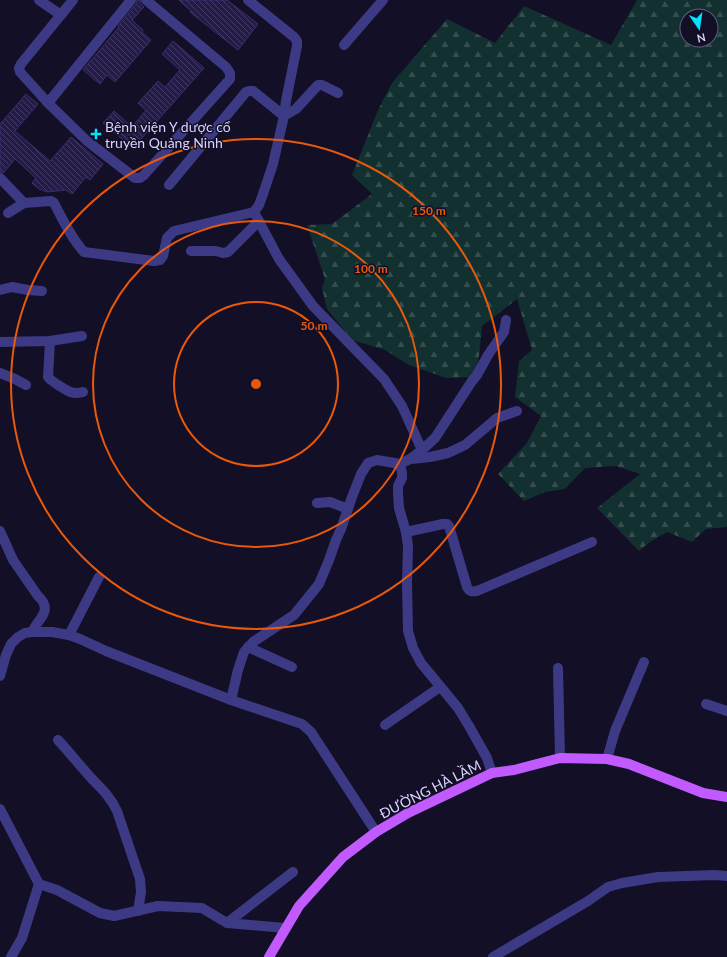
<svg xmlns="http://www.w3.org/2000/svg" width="727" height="957" viewBox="0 0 727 957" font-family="Lato,sans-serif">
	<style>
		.forest { fill: url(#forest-firs); fill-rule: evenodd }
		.building { fill: url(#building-back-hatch); stroke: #3b2d73 }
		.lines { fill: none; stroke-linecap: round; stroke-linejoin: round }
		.minor { stroke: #3d3a85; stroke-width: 10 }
		.major { stroke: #c25bff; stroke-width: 10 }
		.ring { fill: none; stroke: #e8590c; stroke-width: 2 }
		.poi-dot { fill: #00e5ff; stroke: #130f26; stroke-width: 1.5 }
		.labels { text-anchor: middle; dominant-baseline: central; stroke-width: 3; stroke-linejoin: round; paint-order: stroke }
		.poi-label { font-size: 14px; fill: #d9d4ff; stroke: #130f26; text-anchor: start }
		.street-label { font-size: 14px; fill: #d9d4ff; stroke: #130f26 }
		.centre { fill: #e8590c; stroke: #130f26; stroke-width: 2 }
		.ring-label { font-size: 12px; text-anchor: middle; font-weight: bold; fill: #e8590c; stroke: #130f26; stroke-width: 3; stroke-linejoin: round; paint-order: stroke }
	</style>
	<defs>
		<pattern id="forest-firs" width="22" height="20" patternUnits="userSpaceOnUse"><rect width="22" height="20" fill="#12302f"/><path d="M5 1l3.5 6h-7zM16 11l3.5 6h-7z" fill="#344d4e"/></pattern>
		<pattern id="building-back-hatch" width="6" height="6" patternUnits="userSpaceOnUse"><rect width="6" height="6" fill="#241b47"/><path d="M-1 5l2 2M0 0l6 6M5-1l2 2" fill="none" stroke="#433b63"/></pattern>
	</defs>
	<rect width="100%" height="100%" fill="#130f26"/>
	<path class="forest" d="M637,0H727V527L706,529L692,542L667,532L650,542L639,551L597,508L640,474L616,466L585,468L565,489L545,492L524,501L498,474L527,443L541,416L515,397L519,361L532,350L517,299L482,326L479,357L474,377L446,378L409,365L385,350L352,340L327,309L322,288L325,279L307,225L332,224L372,194L352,175L378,110L392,83L447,19L495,43L524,6L611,45ZM687,16H711V40H687Z"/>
	<g class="building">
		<polygon points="137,0 140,0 140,3 144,7 132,20 143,30 142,32 151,40 115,82 107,75 100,84 83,70 119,27 118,26 136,4"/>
		<polygon points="179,0 227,0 258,24 238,50 190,12 191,11"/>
		<polygon points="173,41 204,68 133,148 103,123 114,111 132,127 146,110 138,103 158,81 165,87 180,70 162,54"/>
		<polygon points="26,94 38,104 15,131 50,161 71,137 103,164 90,180 86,177 72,194 66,190 47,192 39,189 32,183 36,178 15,159 3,173 0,172 0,124"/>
	</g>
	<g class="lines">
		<g class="minor">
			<polyline points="39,0 61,15"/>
			<polyline points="73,0 21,64 19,68 20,72 48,103 87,141 135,178 140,178 144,175 230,79 230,73 226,67 146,0"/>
			<polyline points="248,0 294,37 297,41 297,46 286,101 284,116 273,164 263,194 259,205 254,212 279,259 313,306 384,379 402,406 422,450 410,459 400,464 402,473 402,478 398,486 398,494 399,508 406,532 408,546 407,584 408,631 413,648 421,663 458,708 469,726 487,758 492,773"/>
			<polyline points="344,45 383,0"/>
			<polyline points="48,103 131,0"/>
			<path d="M0,178L24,203L51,201L54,203C63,220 71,238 84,252L154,261L160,260L163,256L167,238L174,231L254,212"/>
			<polyline points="169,185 246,92 249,91 253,91 284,116 296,109 318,85 322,85 338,93"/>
			<polyline points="8,213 24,203"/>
			<polyline points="191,251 216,251 223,253 228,252 259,221"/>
			<polyline points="0,290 12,287 28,290 42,291"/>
			<path d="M50,341L48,377C51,381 54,382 58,385C68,391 72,395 83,392"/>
			<polyline points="0,342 50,341 82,336"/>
			<polyline points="0,373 15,379 26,385"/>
			<polyline points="422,450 435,438 472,381 477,375 488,355 504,332 506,320"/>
			<polyline points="411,459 430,457 448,453 465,445 497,418 517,411"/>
			<polyline points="317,503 330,502 348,509"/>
			<path d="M0,531L13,560L38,596C48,605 46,612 39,621C36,624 34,629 32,632"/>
			<path d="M406,532L443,524H447L449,526L467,587C469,591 471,592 477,591L592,542"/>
			<polyline points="69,635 99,577"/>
			<polyline points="248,647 292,667"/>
			<polyline points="558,668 560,758"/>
			<polyline points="0,676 6,655 11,644 18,637 25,633 32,632 52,632 69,635 80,639 106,651 231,700 302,724 311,732 376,832"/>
			<polyline points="231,700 238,670 244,652 253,642 294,615 319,584 329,560 336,540 341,529 352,497 361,474 368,463 377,460 400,464"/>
			<polyline points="706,704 727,711"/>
			<polyline points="385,725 440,687"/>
			<path d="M58,740C70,753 81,767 93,780C103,790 111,798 117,811L140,879L141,892L138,911"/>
			<polyline points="607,759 615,731 644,662"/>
			<polyline points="0,809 39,884 57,890 100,913 114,916 158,906 202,908 227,923 285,928"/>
			<polyline points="227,923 293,872"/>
			<polyline points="11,957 22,938 39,884"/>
			<polyline points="493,957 588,901 608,887 622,883 658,877 715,875 727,876"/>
		</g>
		<polyline class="major" points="269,957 299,906 343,857 376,832 408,813 492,773 514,770 560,758 607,759 629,764 703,793 727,797"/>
	</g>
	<g class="ring">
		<circle cx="256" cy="384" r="82"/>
		<circle cx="256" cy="384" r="163"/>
		<circle cx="256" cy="384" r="245"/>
	</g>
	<path class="poi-dot" d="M94 128h4v4h4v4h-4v4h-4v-4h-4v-4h4z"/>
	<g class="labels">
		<g class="poi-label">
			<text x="105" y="126">Bệnh viện Y dược cổ<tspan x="105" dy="16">truyền Quảng Ninh</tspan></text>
		</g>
		<g class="street-label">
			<text transform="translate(430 789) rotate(-27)">ĐƯỜNG HÀ LẦM</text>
		</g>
	</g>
	<circle cx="256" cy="384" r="6" class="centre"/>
	<g class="ring-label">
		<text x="429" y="215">150 m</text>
		<text x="371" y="273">100 m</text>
		<text x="314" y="330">50 m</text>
	</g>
	<g transform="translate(699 28) rotate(167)"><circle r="19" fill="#130f26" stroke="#625e7d"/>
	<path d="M0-3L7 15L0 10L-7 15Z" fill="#00e5ff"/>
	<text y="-6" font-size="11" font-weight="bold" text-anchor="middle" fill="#d9d4ff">N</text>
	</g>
</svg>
